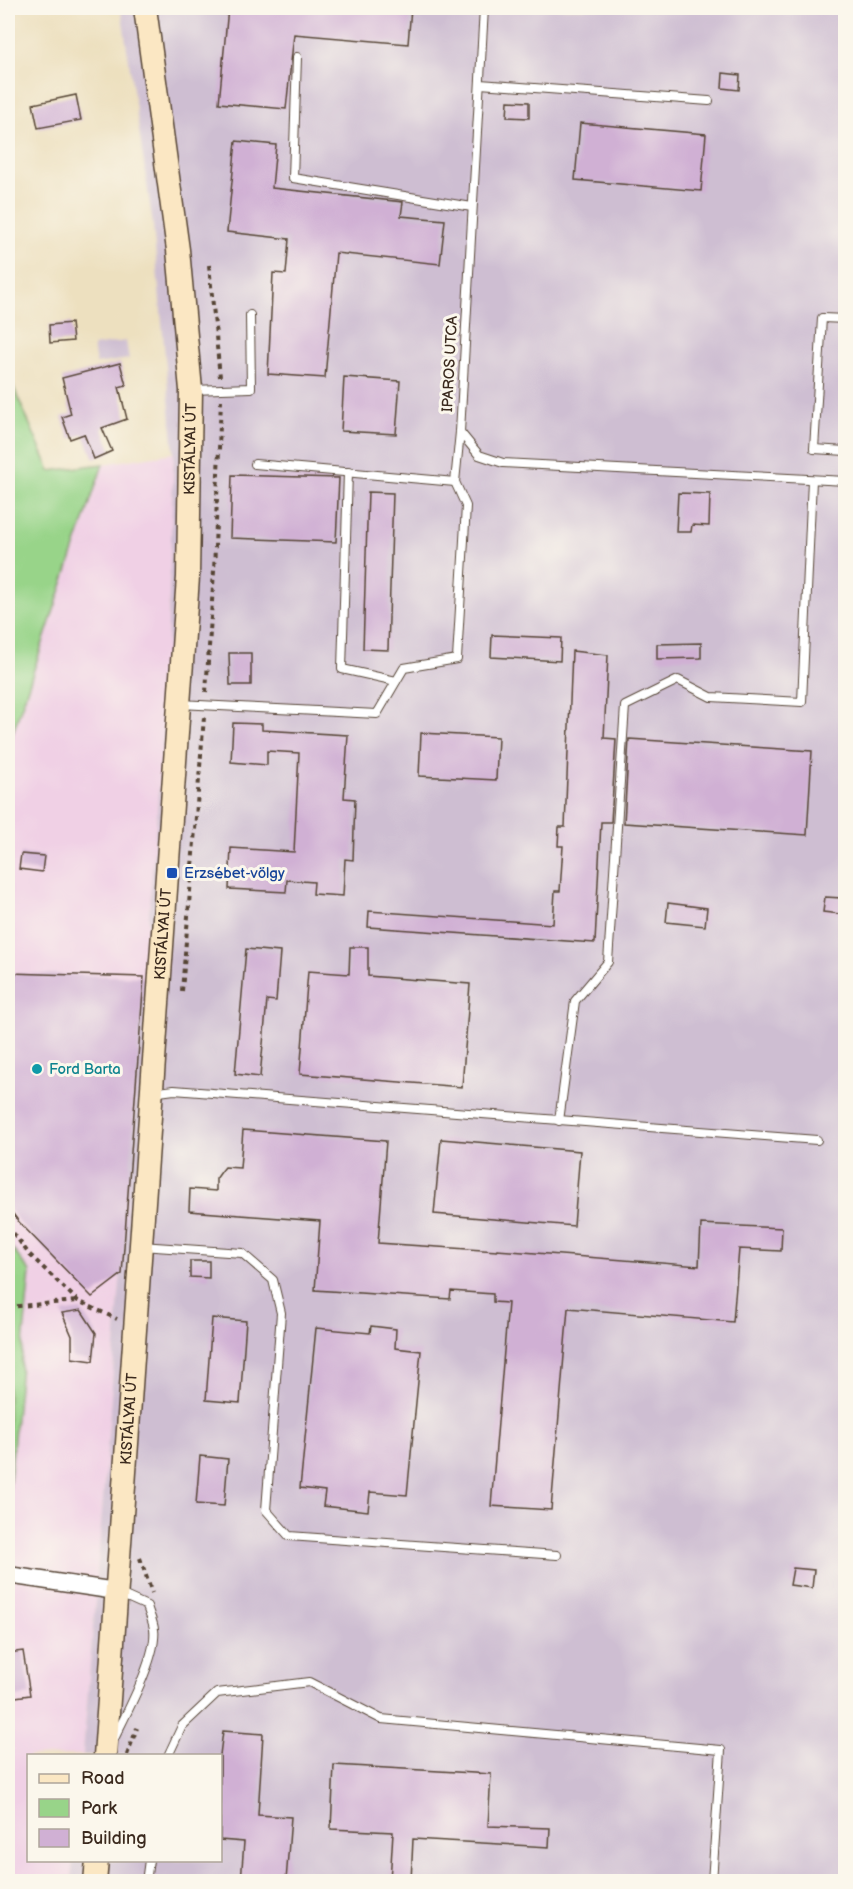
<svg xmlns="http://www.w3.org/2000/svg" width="853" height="1889" viewBox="0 0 853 1889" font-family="'Balsamiq Sans',sans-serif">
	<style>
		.built { fill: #f0d0e5 }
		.industrial { fill: #cebed2 }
		.green { fill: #98d489; stroke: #6a7f54; stroke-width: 1.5 }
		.building { fill: #d0b0d4 }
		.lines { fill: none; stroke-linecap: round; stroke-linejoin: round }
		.service-casing { stroke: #564536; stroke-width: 10 }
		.minor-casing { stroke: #564536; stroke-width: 19 }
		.secondary-casing { stroke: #564536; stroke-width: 25 }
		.path { stroke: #564536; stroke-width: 4; stroke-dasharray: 4.5 4.5; stroke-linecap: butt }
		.service { stroke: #fff; stroke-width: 8 }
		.minor { stroke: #fff; stroke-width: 16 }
		.secondary { stroke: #fbe7c3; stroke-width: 22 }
		.transit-dot { fill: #1a4fb4; stroke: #fbf7ec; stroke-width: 2 }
		.culture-dot { fill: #0f9aa8; stroke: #fbf7ec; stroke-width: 2 }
		.labels { text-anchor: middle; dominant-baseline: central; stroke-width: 6; stroke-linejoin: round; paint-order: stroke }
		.street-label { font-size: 15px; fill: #3b2a1e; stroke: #fbf7ec }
		.transit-label { font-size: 15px; fill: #164399; stroke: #fbf7ec; text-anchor: start }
		.culture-label { font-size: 15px; fill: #0d838f; stroke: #fbf7ec; text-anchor: start }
	</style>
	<rect width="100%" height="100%" fill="#fbf7ec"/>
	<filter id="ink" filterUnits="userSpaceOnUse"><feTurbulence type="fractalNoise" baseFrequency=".0167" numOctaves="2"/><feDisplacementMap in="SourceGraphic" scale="12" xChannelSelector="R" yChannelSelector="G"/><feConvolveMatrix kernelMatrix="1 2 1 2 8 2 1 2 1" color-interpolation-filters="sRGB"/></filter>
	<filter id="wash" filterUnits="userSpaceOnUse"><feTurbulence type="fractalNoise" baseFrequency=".008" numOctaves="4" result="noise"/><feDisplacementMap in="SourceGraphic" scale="24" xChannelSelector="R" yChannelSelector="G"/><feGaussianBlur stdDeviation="1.35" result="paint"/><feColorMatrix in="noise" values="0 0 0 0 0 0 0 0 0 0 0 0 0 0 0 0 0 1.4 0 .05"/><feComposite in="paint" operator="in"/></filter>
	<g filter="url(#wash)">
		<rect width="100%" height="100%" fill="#ede0bf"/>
		<polygon class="built" points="174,453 165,710 83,1755 28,1756 28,1860 73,1861 71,1881 8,1881 8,1501 30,1272 8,1243 8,747 103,464"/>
		<g class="industrial">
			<polygon points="121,8 845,8 845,1881 71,1882 73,1861 220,1860 220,1756 83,1755 165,710 174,453 153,225"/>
			<polygon points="126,341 129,359 96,364 93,346"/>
		</g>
		<g class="green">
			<polygon points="8,374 50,471 103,464 8,747"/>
			<polygon points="8,1243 30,1272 8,1501"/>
		</g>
		<g id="blocks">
			<g class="building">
				<polygon points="228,8 411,8 408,44 294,34 286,109 219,103"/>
				<polygon points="723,73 740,75 739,90 722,88"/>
				<polygon points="76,95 81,120 38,128 33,104"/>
				<polygon points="508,101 529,102 529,118 507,117"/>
				<polygon points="580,123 706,134 701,191 575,180"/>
				<polygon points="236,141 276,145 272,188 403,202 401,216 445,220 440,264 336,253 325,378 268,374 273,273 286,274 289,239 227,232"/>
				<polygon points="71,323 73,341 50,343 49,325"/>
				<polygon points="120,363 126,385 119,387 127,419 102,428 112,451 94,459 84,434 70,439 62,417 71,414 62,378"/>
				<polygon points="344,377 400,381 396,434 341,431"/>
				<polygon points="232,475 339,478 336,542 230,538"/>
				<polygon points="368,492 393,493 388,650 363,649"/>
				<polygon points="678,493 710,494 709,526 692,525 691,532 676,532"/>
				<polygon points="492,635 561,638 560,661 491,657"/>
				<polygon points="701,643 701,658 657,659 657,644"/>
				<polygon points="572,651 608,655 604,738 616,739 611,822 601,822 595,943 368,927 369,911 553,924 555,891 560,891 563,846 558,846 559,827 565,827"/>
				<polygon points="229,653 251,653 251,685 230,685"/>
				<polygon points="233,723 262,724 262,730 348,735 344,798 355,799 353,860 345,859 343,896 313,894 314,882 287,880 286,892 229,889 231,848 294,852 299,753 267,751 267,765 231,762"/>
				<polygon points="421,733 498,737 496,780 419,776"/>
				<polygon points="629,739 812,751 807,835 624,823"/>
				<polygon points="21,854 44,856 42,872 19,869"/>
				<polygon points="825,897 842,898 840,914 823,912"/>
				<polygon points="668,903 707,908 705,926 666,922"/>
				<polygon points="350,947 368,947 368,976 470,984 462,1087 300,1074 308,971 349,974"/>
				<polygon points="246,949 280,952 276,1001 267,1000 260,1077 235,1074"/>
				<polygon points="8,973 144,977 122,1274 92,1297 19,1222 8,1207"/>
				<polygon points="243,1130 386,1141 378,1243 497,1251 497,1250 699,1266 701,1224 782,1228 781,1251 739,1249 733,1322 568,1308 551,1510 491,1506 508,1303 493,1302 493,1294 451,1291 450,1299 315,1290 320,1221 189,1211 190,1189 216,1191 216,1179 221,1172 225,1167 240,1168"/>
				<polygon points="441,1139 580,1151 574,1226 434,1214"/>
				<polygon points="190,1261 209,1261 209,1278 190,1277"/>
				<polygon points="81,1310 96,1333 93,1361 72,1358 72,1336 62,1313"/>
				<polygon points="212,1318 246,1321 240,1403 206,1400"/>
				<polygon points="371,1326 396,1329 395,1348 421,1351 407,1495 370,1492 368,1511 323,1506 325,1491 300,1488 316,1328 370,1333"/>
				<polygon points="200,1456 228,1459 224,1506 196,1504"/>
				<polygon points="793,1568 814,1570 812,1588 790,1585"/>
				<polygon points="23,1651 30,1695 8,1698 8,1653"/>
				<polygon points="223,1731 263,1734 258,1815 291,1817 286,1881 241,1881 244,1842 220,1840 220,1755"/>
				<polygon points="334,1765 491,1774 488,1826 550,1828 549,1847 413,1839 411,1881 390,1881 393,1832 331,1829"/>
			</g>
		</g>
	</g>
	<g filter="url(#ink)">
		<use href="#blocks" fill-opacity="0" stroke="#564536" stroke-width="1.5"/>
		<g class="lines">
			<defs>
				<g id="service">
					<polyline points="297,57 293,178 472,207"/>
					<polyline points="480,84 709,101"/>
					<polyline points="846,319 822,318 814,449 846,451"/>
					<polyline points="192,390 251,388 250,315"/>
					<polyline points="460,432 479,455 503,463 846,481"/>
					<polyline points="255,464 455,482"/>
					<polyline points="348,472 342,669 396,681"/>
					<polyline points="180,704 377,714 404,668 457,659 466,506 455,482 460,432 484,8"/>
					<polyline points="152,1093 174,1090 817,1140"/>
					<polyline points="559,1121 575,1001 608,962 625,706 678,680 711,697 802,702 812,480"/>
					<polyline points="141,1246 242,1253 273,1280 281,1313 266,1510 289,1536 557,1555"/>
					<path d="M114,1739C126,1714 158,1655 154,1629C153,1621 149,1614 147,1606L118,1593"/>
					<polyline points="168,1756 182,1726 217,1693 309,1682 381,1719 721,1750 712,1882"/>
					<polyline points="146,1882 149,1860"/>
				</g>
				<polyline id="minor" points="8,1575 116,1591"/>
				<g id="secondary">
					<path id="s1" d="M105,1756L188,577L191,390L178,250L145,8"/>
					<polyline points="95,1882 97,1860"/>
				</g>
			</defs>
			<use href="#service" class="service-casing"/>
			<use href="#minor" class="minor-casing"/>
			<use href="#secondary" class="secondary-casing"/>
			<g class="path">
				<polyline points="209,265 220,377"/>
				<polyline points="206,692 214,571 221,400"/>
				<polyline points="182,991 204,717"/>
				<polyline points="8,1226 29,1254 78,1301 117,1319"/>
				<polyline points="8,1307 77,1301"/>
				<polyline points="140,1558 152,1593"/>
				<polyline points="127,1755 137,1728"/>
			</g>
			<use href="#service" class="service"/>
			<use href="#minor" class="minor"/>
			<use href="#secondary" class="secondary"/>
		</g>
	</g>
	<rect class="transit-dot" x="166" y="867" width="12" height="12" rx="3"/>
	<circle class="culture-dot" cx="37" cy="1069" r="6"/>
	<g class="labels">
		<g class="street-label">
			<text transform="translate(450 364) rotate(-87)">IPAROS UTCA</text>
			<text stroke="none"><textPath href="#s1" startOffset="1310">KISTÁLYAI ÚT</textPath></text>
			<text stroke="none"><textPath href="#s1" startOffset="824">KISTÁLYAI ÚT</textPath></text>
			<text stroke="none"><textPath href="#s1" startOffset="338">KISTÁLYAI ÚT</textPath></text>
		</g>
		<g class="transit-label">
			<text x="184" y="873">Erzsébet-völgy</text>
		</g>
		<g class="culture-label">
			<text x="49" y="1069">Ford Barta</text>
		</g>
	</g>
	<rect width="853" height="1889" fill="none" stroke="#fbf7ec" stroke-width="30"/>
	<rect x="27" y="1754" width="195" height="108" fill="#fbf7ec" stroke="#aea59a" stroke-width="1.5"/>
	<rect x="39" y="1774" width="30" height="9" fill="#fbe7c3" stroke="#aea59a" stroke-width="1.5"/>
	<text x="81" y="1784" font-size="18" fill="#3b2a1e">Road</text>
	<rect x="39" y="1799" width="30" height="18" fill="#98d489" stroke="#aea59a" stroke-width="1.5"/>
	<text x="81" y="1814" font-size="18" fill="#3b2a1e">Park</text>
	<rect x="39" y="1829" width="30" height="18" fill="#d0b0d4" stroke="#aea59a" stroke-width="1.5"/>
	<text x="81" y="1844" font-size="18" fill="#3b2a1e">Building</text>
</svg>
